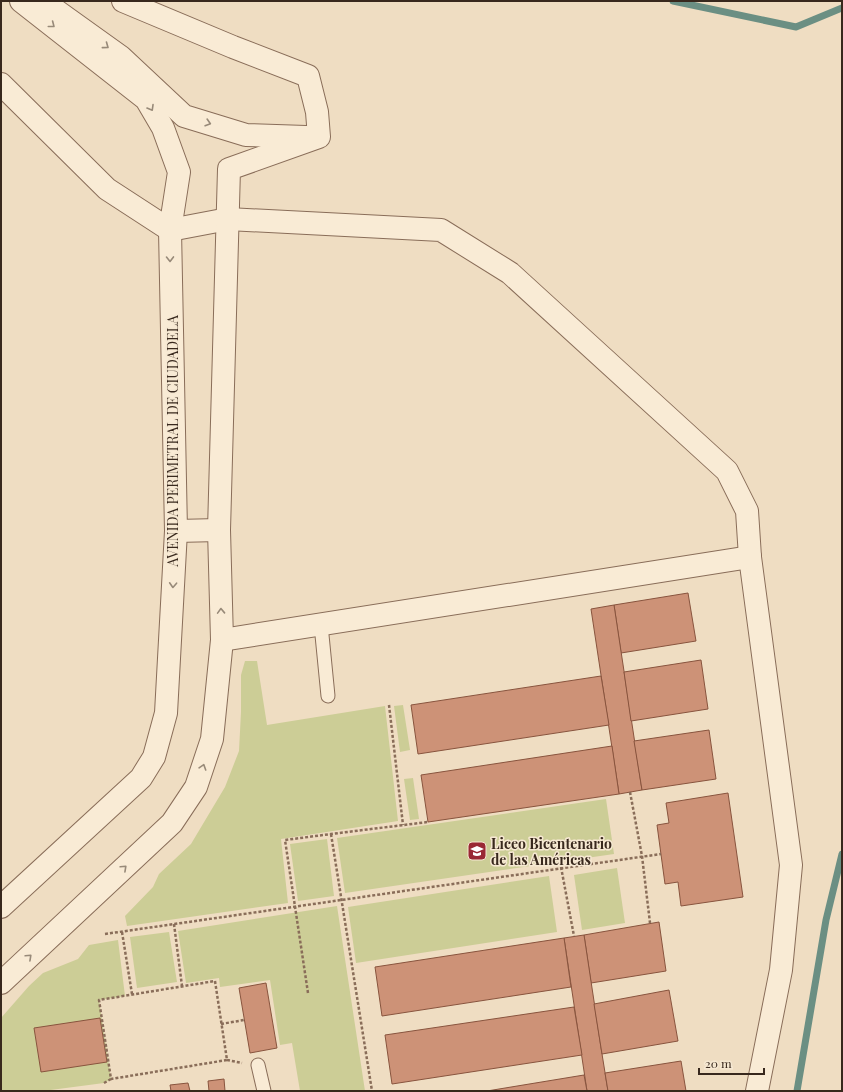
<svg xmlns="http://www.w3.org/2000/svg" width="843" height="1092" viewBox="0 0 843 1092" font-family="'Playfair Display',serif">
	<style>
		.green { fill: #cccd96 }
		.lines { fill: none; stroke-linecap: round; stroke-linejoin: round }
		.stream { stroke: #6b8f83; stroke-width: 7 }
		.building { fill: #cd9277; stroke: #88543e }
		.lane-casing { stroke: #896d59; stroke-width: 15 }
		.street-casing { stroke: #896d59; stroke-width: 24 }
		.path { stroke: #896d59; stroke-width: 2.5; stroke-dasharray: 3 2; stroke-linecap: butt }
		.lane { stroke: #f9ebd5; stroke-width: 13 }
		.street { stroke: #f9ebd5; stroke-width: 22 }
		.oneway { stroke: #988a79 }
		.labels { text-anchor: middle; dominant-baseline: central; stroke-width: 3; stroke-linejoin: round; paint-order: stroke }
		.street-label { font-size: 14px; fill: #38281d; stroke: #f6e8d2 }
		.poi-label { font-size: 14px; font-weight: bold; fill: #38281d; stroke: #f6e8d2; text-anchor: start }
	</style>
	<rect width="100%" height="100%" fill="#efddc2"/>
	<g class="green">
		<polygon points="245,661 257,661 267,725 385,706 398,821 281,839 288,903 127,926 125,916 153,887 159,874 191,844 225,787 239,751 241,712 241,675"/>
		<polygon points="403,705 410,750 400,752 394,706"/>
		<polygon points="413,778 419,819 410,820 404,779"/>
		<polygon points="606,799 614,854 345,893 337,838"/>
		<polygon points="327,839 334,896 298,901 290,844"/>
		<polygon points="617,868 625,923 582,930 574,875"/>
		<polygon points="549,876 557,932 356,963 348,907"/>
		<polygon points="337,906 365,1091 300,1091 292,1043 280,1045 270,980 220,987 219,978 186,983 178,931"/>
		<polygon points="169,932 177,982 137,988 130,937"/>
		<polygon points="118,940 125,996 99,1000 111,1079 104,1083 43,1091 1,1091 1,1018 29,986 43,973 78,959 89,945"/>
	</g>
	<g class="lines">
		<g class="stream">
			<polyline points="673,1 796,27 842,8"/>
			<polyline points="797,1091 826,920 842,854"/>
		</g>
	</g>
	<g class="building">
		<polygon points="688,593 696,641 621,653 614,605"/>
		<polygon points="614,605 642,790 619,794 591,609"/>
		<polygon points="701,660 708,709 631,721 624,672"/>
		<polygon points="601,676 609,725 418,754 411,705"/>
		<polygon points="709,730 716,779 642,790 634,741"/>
		<polygon points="612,746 619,794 428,822 421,775"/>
		<polygon points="728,793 743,897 681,906 678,882 665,884 657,825 669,823 666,803"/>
		<polygon points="659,922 666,971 591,983 584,935"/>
		<polygon points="584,935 602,1054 608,1091 587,1091 564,938"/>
		<polygon points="564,938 571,987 382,1016 375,967"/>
		<polygon points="266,983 277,1048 250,1053 239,988"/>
		<polygon points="669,990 678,1041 602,1054 594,1004"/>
		<polygon points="574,1007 582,1055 392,1084 385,1035"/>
		<polygon points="100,1018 107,1062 41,1072 34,1028"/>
		<polygon points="681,1061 686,1091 608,1091 605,1073"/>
		<polygon points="584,1075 587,1091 487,1091"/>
		<polygon points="224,1079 225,1091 209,1091 208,1081"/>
		<polygon points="188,1083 190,1091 171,1091 170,1085"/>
	</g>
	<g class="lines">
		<defs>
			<g id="lane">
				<polyline points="321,625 328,696"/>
				<polyline points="258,1065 264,1091"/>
			</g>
			<g id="street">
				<polyline points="47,5 54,9 121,57 184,116 246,135 306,137"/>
				<polyline points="1,84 107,189 170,230 228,219 441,230 510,273 727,471 747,511 750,557 791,865 781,970 757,1091"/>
				<polyline points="176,531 219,530"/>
				<polyline points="222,640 750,557"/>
				<polyline points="1,907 141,778 154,757 166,713 176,531 170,230 179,172 163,128 146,99 21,1"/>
				<polyline points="1,983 172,823 196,787 212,739 222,640 219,530 229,169 319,137 317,112 308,76 233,47 123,1"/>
			</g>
		</defs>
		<use href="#lane" class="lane-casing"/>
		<use href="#street" class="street-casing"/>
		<g class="path">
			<polyline points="389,705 403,825"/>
			<polyline points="630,792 642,856 650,923"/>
			<polyline points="331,834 372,1091"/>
			<polyline points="561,867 574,936"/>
			<polyline points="174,924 182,986"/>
			<polyline points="122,932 132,994"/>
			<polyline points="105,934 661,854"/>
			<polygon points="215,981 227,1060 111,1079 99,1000"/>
			<polyline points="308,993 285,840 331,834 428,822"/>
			<polyline points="221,1024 244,1020"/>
			<polyline points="227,1060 242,1063"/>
			<polyline points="104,1083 111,1079"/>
		</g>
		<use href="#lane" class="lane"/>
		<use href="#street" class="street"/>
	</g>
	<defs><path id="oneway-chevron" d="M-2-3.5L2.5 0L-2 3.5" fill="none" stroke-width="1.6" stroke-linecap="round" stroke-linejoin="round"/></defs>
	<g class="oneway">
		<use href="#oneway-chevron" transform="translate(52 25) rotate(38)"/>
		<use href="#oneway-chevron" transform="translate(106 46) rotate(36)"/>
		<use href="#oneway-chevron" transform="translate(151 108) rotate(60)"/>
		<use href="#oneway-chevron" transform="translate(208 123) rotate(17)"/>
		<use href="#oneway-chevron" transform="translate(170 259) rotate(89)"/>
		<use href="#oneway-chevron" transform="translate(173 585) rotate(93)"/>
		<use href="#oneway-chevron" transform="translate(221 611) rotate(-92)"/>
		<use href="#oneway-chevron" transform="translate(203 767) rotate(-72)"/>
		<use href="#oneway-chevron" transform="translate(124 868) rotate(-43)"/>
		<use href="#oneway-chevron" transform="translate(29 957) rotate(-43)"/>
	</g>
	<defs>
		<symbol id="school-square" viewBox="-11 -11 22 22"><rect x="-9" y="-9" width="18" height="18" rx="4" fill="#992834" stroke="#f6e8d2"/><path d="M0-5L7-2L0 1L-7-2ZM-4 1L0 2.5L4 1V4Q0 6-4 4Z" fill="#fff"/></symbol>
	</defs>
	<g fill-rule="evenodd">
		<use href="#school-square" x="466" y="840" width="22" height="22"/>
	</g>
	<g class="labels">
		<g class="street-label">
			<text transform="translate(172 441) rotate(-90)">AVENIDA PERIMETRAL DE CIUDADELA</text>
		</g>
		<g class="poi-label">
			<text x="491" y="843">Liceo Bicentenario<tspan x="491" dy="16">de las Américas</tspan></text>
		</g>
	</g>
	<rect width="843" height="1092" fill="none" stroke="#38281d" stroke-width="4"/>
	<path d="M699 1068v6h65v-6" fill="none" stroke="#38281d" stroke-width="2"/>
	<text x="705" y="1068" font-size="12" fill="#38281d" stroke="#f6e8d2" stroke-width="3" paint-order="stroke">20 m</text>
</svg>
